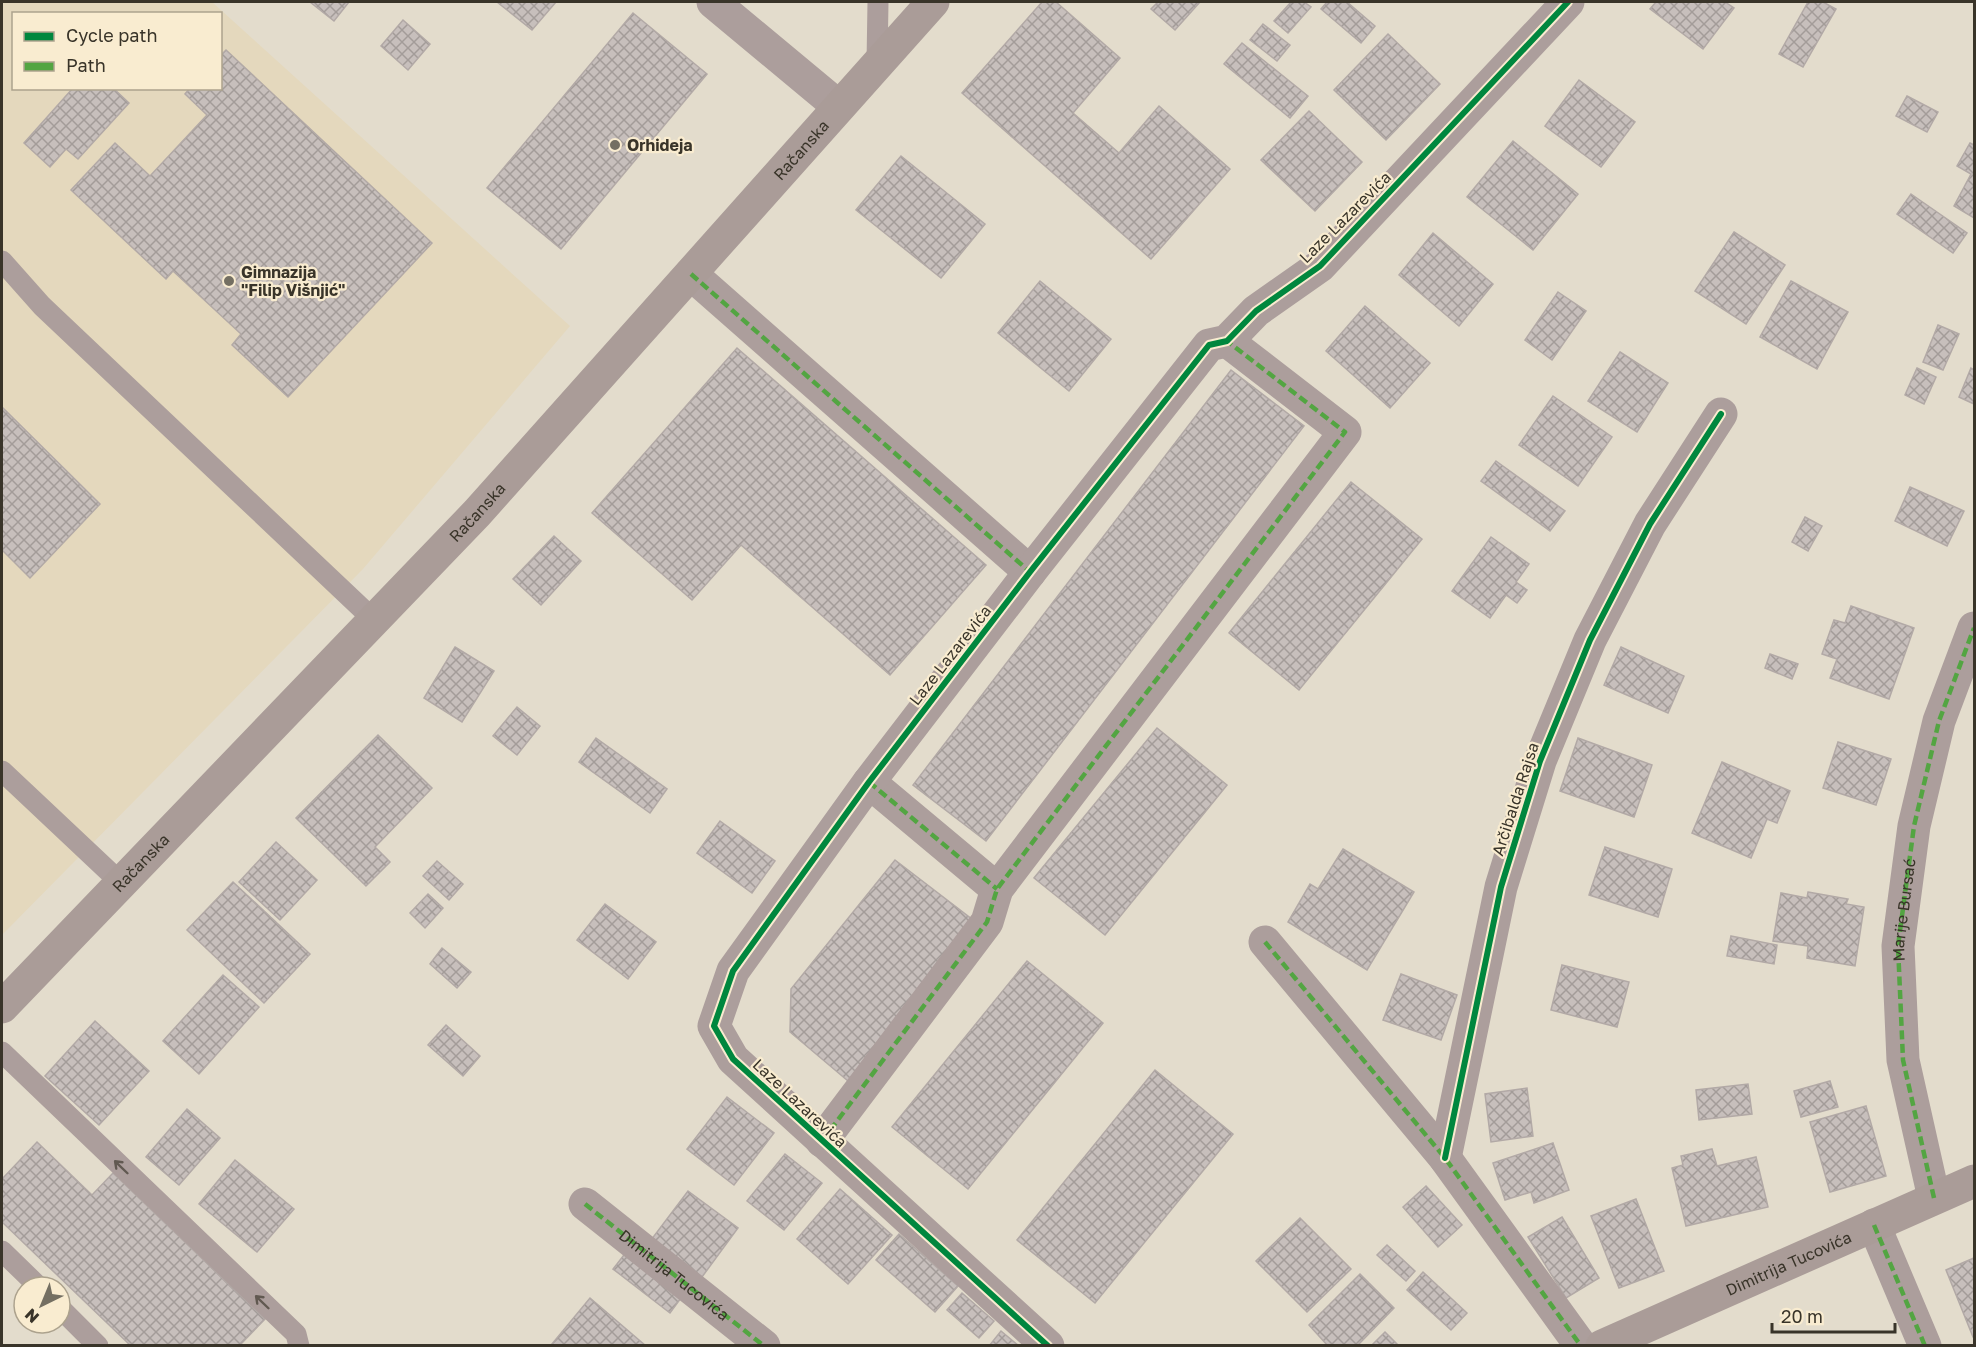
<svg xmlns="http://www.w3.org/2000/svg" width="1976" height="1347" viewBox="0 0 1976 1347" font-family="'Golos Text',sans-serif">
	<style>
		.built { fill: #e4d8bd; fill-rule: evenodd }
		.building { fill: url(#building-cross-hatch); stroke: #b2a9a6; stroke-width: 1.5 }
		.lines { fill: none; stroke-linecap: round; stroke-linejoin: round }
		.service { stroke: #ac9e9c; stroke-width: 21 }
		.minor { stroke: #ac9e9c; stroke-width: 33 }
		.secondary { stroke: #aa9c98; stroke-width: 33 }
		.quiet { stroke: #53a542; stroke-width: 4.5; stroke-dasharray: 9 4.5; stroke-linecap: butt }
		.cycleway-casing { stroke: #f9ecd0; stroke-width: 10 }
		.cycleway { stroke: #00873e; stroke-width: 6 }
		.oneway { stroke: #615951 }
		.poi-dot { fill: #746f62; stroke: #f9ecd0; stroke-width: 2 }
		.labels { text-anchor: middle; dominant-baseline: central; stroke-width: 4.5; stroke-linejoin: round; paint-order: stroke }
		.poi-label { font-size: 16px; font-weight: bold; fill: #393429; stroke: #f9ecd0; text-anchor: start }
		.street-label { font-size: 16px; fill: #393429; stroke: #f9ecd0 }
	</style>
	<defs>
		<pattern id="building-cross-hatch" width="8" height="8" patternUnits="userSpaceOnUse" patternTransform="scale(1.5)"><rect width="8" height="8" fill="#c7bfbc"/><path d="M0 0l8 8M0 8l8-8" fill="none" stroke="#a39c99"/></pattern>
	</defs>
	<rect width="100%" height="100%" fill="#e3dccc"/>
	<path class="built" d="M2,2H212L570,326L363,569L2,935ZM14,14H220V88H14Z"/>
	<g class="building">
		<polygon points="310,2 349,2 334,21"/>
		<polygon points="497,2 556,2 532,30"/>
		<polygon points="1042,2 1056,2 1120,58 1073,113 1119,153 1159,106 1230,169 1151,259 962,93"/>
		<polygon points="1158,2 1200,2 1175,30 1151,9"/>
		<polygon points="1291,2 1304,2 1311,7 1288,33 1274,21"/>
		<polygon points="1327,2 1347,2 1375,26 1361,43 1321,9"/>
		<polygon points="1656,2 1725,2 1734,8 1703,49 1650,9"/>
		<polygon points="1808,2 1823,2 1836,9 1803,67 1779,54"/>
		<polygon points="633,13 707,74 561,249 487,188"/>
		<polygon points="403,20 430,44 408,70 381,46"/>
		<polygon points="1263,24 1290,45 1277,61 1250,40"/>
		<polygon points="1388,34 1440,84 1386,140 1334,90"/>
		<polygon points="1242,43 1308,96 1290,118 1224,64"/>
		<polygon points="226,50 432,243 288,397 232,345 241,334 173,271 166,279 71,190 115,143 150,176 207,115 185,94 190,88 220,88 220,56"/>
		<polygon points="1579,80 1635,122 1601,167 1545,126"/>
		<polygon points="73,88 113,88 129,103 78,159 66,149 50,167 24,143"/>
		<polygon points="1907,96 1938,112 1927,132 1896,116"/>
		<polygon points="1309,111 1362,162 1315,211 1261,160"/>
		<polygon points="1513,141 1578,194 1533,250 1467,197"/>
		<polygon points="1970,143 1974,145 1974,218 1954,206 1971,174 1957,166"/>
		<polygon points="901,156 985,224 941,278 856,210"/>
		<polygon points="1911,194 1967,233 1953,253 1897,214"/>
		<polygon points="1734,232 1785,265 1746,324 1695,291"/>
		<polygon points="1433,233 1493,284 1459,326 1399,275"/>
		<polygon points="1040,281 1111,339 1069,391 998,333"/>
		<polygon points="1791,281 1848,312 1817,369 1760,337"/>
		<polygon points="1558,292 1586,311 1552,360 1525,340"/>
		<polygon points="1365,306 1430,363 1390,408 1326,351"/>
		<polygon points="1938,325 1959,334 1943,370 1923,362"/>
		<polygon points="737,348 986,565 890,675 741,545 692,600 592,513"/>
		<polygon points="1620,352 1668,383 1637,432 1588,401"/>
		<polygon points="1917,368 1936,377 1924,404 1905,395"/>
		<polygon points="1971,368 1974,370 1974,404 1959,397"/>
		<polygon points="1231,370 1304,426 986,841 913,785"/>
		<polygon points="1553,396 1612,437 1578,486 1519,445"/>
		<polygon points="2,407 100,504 30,578 2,550"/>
		<polygon points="1496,461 1565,511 1550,531 1481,481"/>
		<polygon points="1351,482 1422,539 1299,690 1229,633"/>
		<polygon points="1910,487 1964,511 1947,546 1895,521"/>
		<polygon points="1805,517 1822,526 1808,551 1792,542"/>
		<polygon points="554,536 581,561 541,605 513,579"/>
		<polygon points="1491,537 1529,564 1516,582 1527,590 1517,603 1506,595 1490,618 1452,591"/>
		<polygon points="1851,606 1914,628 1889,699 1830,678 1837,659 1822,654 1834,620 1845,623"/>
		<polygon points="455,647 494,671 462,722 424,698"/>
		<polygon points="1621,647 1684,676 1668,713 1604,685"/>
		<polygon points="1770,654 1798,664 1792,679 1765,668"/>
		<polygon points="517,707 540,726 517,755 493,736"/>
		<polygon points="1157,728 1227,785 1105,935 1034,878"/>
		<polygon points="378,735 432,788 375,847 390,862 366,886 296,818"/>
		<polygon points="596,738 667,789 650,813 579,762"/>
		<polygon points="1578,738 1652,765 1634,817 1560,791"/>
		<polygon points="1838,742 1891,759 1876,805 1823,788"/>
		<polygon points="1722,762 1790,791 1777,823 1767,819 1751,858 1692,833"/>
		<polygon points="720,821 775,861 752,893 697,853"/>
		<polygon points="276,842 317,880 280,920 239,882"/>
		<polygon points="1605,847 1672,869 1658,917 1589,895"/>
		<polygon points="1343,849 1414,892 1367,970 1288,922 1310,884 1318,889"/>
		<polygon points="895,860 973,920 848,1081 790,1032 791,989"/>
		<polygon points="437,861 463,884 449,900 423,876"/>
		<polygon points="233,882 310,954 264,1003 187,930"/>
		<polygon points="1808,892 1848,899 1846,904 1864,907 1855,966 1807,958 1808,946 1773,941 1781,893 1807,898"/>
		<polygon points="428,894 443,908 425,928 410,913"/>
		<polygon points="605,904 656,942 628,979 577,940"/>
		<polygon points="1731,936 1777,945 1774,964 1727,956"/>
		<polygon points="442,948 471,972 457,988 430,964"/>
		<polygon points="1027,961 1103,1023 968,1189 892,1127"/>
		<polygon points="1562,965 1629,982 1617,1027 1551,1010"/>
		<polygon points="1401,974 1457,995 1441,1040 1383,1020"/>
		<polygon points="223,975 259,1007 199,1074 163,1041"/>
		<polygon points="95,1021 149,1071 99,1125 45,1076"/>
		<polygon points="446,1025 480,1056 463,1076 428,1045"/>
		<polygon points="1155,1070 1233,1134 1095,1303 1017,1240"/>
		<polygon points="1830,1081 1838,1107 1801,1117 1794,1091"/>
		<polygon points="1748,1084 1752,1114 1699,1120 1696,1090"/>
		<polygon points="1527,1088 1533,1136 1491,1142 1485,1094"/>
		<polygon points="727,1097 774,1133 734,1185 687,1149"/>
		<polygon points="1866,1106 1886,1176 1830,1192 1810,1122"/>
		<polygon points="187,1109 220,1138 179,1185 146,1157"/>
		<polygon points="37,1142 92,1195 113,1173 265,1319 239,1346 131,1346 2,1222 2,1179"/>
		<polygon points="1553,1143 1569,1190 1534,1203 1531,1192 1505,1200 1493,1163"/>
		<polygon points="1712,1149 1717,1166 1756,1157 1768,1207 1686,1226 1672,1168 1683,1165 1681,1156"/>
		<polygon points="785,1154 822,1183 784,1230 747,1201"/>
		<polygon points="235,1160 294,1209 257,1252 199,1204"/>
		<polygon points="1426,1186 1462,1225 1438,1247 1403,1207"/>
		<polygon points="840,1189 892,1235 848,1284 797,1239"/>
		<polygon points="688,1191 738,1228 702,1277 651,1240"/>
		<polygon points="1636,1199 1664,1271 1619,1288 1591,1216"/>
		<polygon points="1562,1217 1599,1278 1566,1298 1528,1237"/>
		<polygon points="1300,1218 1351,1269 1307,1312 1256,1261"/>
		<polygon points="899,1234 958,1286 935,1312 876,1260"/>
		<polygon points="1387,1245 1415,1271 1406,1281 1377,1255"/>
		<polygon points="627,1251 684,1294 670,1313 613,1269"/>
		<polygon points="1974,1258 1974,1337 1973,1337 1946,1270"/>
		<polygon points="1423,1272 1467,1313 1451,1330 1407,1290"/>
		<polygon points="1360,1274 1394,1308 1357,1346 1328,1346 1309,1325"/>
		<polygon points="962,1293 994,1321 979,1338 947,1310"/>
		<polygon points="590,1298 646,1346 554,1346 552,1344"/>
		<polygon points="1001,1331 1019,1346 989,1346"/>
		<polygon points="1385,1332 1399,1346 1371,1346"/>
	</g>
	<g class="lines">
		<g class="service">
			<polyline points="877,63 878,2"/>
			<polyline points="2,261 42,306 374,620"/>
			<polyline points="2,771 120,882"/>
			<polyline points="2,1052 296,1334 299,1346"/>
			<polyline points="2,1251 39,1287"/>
			<polyline points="60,1308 98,1346"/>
		</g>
		<g class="minor">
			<polyline points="713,2 838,106"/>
			<polyline points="691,274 1030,572"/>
			<polyline points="869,782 997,889"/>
			<polyline points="1265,942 1445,1158 1581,1346"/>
			<polyline points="822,1141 987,922 997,889 1345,432 1227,341"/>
			<polyline points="1445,1158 1501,887 1540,761 1590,640 1650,524 1721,414"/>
			<polyline points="1934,1198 1903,1060 1898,946 1914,826 1939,721 1974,628"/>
			<path id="s1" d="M585,1204L764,1346"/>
			<polyline points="1874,1225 1925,1346"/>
			<polyline points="1048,1346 733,1059 714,1026 733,971 869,782 1030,572 1209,345 1227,341 1256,311 1320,266 1568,2"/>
		</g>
		<g class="secondary">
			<path id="s2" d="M2,1007L477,513L933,2"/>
			<path id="s3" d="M1602,1346L1974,1181"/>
		</g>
		<g class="quiet">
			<polyline points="691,274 1030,572"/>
			<polyline points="869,782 997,889"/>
			<polyline points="1265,942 1445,1158 1581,1346"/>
			<polyline points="822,1141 987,922 997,889 1345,432 1227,341"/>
			<path id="s4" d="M1934,1198L1903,1060L1898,946L1914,826L1939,721L1974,628"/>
			<polyline points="585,1204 764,1346"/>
			<polyline points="1874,1225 1925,1346"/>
		</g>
		<defs>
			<g id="cycleway">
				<polyline points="1445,1158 1501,887 1540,761 1590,640 1650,524 1721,414"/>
				<polyline points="1048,1346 733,1059 714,1026 733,971 869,782 1030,572 1209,345 1227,341 1256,311 1320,266 1568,2"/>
			</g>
		</defs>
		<use href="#cycleway" class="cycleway-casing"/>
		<use href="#cycleway" class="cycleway"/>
	</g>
	<defs><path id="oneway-shaft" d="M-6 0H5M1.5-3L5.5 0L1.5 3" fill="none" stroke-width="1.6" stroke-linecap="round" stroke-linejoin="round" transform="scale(1.5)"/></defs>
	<g class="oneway">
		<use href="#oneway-shaft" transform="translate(121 1167) rotate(-136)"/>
		<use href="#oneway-shaft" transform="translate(262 1302) rotate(-136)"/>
	</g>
	<g class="poi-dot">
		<circle cx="615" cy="145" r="6"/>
		<circle cx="229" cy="281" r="6"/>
	</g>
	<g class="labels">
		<g class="poi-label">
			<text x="627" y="145">Orhideja</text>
			<text x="241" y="272">Gimnazija<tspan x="241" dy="18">"Filip Višnjić"</tspan></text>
		</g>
		<g class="street-label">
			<text stroke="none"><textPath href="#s2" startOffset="1172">Račanska</textPath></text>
			<text transform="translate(1345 217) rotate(-45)">Laze Lazarevića</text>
			<text stroke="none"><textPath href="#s2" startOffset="686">Račanska</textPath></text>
			<text transform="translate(950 655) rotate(-52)">Laze Lazarevića</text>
			<text transform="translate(1515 799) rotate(-72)">Arčibalda Rajsa</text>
			<text stroke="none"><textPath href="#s2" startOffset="200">Račanska</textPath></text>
			<text stroke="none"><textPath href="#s4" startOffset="292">Marije Bursać</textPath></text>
			<text transform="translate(800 1103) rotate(43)">Laze Lazarevića</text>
			<text stroke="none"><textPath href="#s3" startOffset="204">Dimitrija Tucovića</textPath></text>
			<text stroke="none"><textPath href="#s1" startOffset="114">Dimitrija Tucovića</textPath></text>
		</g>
	</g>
	<rect width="1976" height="1347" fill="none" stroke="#393429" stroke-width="6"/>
	<rect x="12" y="12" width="210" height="78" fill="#f9ecd0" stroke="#aca28d" stroke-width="1.5"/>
	<rect x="24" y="32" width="30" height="9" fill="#00873e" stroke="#aca28d" stroke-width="1.5"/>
	<text x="66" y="42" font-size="18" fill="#393429">Cycle path</text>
	<rect x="24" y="62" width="30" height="9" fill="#53a542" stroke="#aca28d" stroke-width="1.5"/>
	<text x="66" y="72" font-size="18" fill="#393429">Path</text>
	<g transform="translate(42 1305) rotate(223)"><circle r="28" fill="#f9ecd0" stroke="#aca28d" stroke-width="1.5"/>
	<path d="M0-4.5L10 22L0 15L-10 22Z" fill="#746f62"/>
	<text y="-9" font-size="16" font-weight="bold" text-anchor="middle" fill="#393429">N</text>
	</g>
	<path d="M1772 1323v9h123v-9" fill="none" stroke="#393429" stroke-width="3"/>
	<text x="1781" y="1323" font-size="18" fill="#393429" stroke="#f9ecd0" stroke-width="4.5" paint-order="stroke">20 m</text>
</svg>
